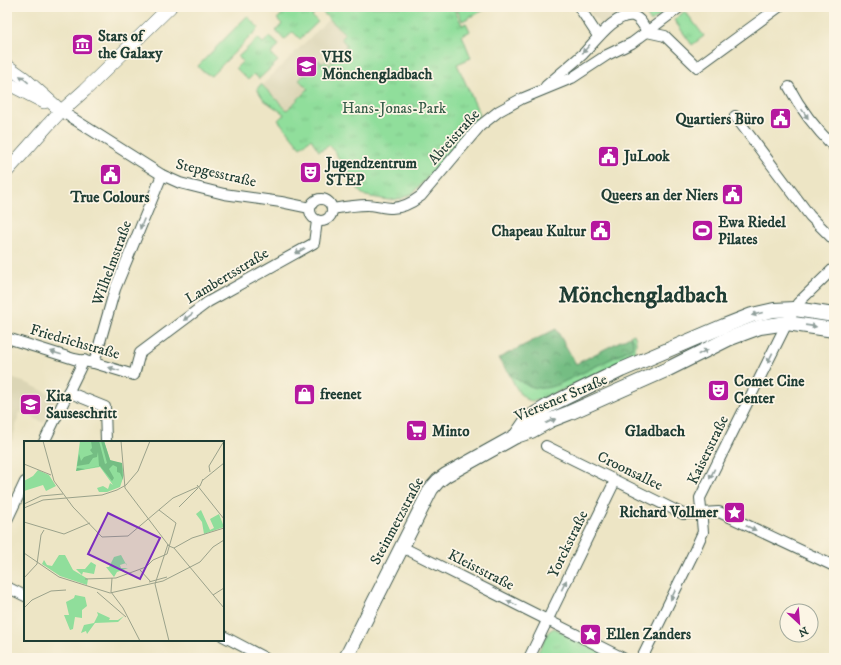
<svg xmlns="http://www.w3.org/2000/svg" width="841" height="665" viewBox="0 0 841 665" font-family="'IM FELL DW Pica',serif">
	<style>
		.built { fill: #dbd5b5 }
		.grass { fill: url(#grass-tufts); stroke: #588e68 }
		.forest { fill: url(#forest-crowns); stroke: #4a7d5c }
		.garden { fill: #90de9b; stroke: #588e68 }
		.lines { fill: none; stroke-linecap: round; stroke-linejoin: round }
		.minor-casing { stroke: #3e564a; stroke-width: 12 }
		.tertiary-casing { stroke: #3e564a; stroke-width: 14 }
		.secondary-casing { stroke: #3e564a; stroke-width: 16 }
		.minor { stroke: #fff; stroke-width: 10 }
		.tertiary { stroke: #fff; stroke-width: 13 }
		.secondary { stroke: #fff; stroke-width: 14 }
		.oneway { fill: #8f9e9a }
		.labels { text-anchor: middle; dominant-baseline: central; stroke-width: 3.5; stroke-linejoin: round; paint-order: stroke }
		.poi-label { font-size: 15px; font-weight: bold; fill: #1f3d34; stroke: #fcf5e5; text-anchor: start }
		.park-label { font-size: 15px; fill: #365d49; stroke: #fcf5e5 }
		.street-label { font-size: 15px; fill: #1f3d34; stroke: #fcf5e5 }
		.neighbourhood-label { font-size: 16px; font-weight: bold; fill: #1f3d34; stroke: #fcf5e5 }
		.town-label { font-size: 23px; font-weight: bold; fill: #1f3d34; stroke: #fcf5e5 }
		.inset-road { fill: none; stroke: #9ba28b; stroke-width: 1 }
		.view { fill: #7b2cbf; fill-opacity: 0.15; stroke: #7b2cbf; stroke-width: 2 }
		.inset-edge { fill: none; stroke: #1f3d34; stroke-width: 2 }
	</style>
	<defs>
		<pattern id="grass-tufts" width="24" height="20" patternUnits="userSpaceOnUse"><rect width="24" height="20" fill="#90de9b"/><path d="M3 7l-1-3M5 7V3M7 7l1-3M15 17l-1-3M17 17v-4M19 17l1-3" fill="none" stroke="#7cbf86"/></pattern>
		<pattern id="forest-crowns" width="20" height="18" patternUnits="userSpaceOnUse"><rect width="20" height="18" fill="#74bd83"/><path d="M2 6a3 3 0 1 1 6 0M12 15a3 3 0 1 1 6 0" fill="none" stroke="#5f9b6c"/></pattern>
	</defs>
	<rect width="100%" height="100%" fill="#fcf5e5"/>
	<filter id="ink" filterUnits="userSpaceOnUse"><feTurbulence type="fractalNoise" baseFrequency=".025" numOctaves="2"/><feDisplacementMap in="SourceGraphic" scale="8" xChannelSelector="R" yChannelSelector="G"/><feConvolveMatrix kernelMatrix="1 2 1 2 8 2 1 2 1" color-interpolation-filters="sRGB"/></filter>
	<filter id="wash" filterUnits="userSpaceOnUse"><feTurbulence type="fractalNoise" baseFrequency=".012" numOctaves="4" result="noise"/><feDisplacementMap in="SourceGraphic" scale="16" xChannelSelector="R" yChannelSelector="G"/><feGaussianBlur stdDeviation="0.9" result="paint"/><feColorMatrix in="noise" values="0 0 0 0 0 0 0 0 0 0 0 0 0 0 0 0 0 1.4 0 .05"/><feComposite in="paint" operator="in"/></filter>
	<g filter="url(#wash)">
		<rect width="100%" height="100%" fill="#ede5c5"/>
		<g class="built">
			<polygon points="586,7 633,7 602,27"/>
			<polygon points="329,19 353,44 283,113 259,88"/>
			<polygon points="7,377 27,383 56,397 44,423 20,412 12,441 7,439"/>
		</g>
		<g class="grass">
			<polygon points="289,7 312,7 316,11 312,16 318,22 300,39 293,32 284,40 276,31 282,24 277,19"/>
			<polygon points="317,7 453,7 462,25 466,23 470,31 469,32 462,35 471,58 457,64 479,113 474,125 437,167 413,193 401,199 388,200 366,196 361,193 330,145 319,151 311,139 300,147 278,120 284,114 264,100 257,89 261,84 287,110 308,89 299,80 319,60 322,64 325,61 329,65 347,46 341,38 345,34"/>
			<polygon points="456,7 490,7 462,21"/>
			<polygon points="645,7 670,7 651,22 645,12"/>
			<polygon points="685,11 704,36 692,45 674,20"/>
			<polygon points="270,37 279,45 271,54 278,61 259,79 254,74 248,80 236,68 243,61 238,57 258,38 263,43"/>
			<path d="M634,334C638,343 636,353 628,360L540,400C537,400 535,401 533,401C519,400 514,382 508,372C521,382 524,386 541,388L615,357L632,347L633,341L630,336Z"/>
			<polygon points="554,628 615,658 535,658 549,631"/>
		</g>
		<path class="forest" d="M556,329L576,364L630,336L633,341V347C616,357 598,365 580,374C568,379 554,389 539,388C529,387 522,383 514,377C508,372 502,366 499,358Z"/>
		<polygon class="garden" points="247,16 259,28 211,76 201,70 198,66"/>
	</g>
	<g filter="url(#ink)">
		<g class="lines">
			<defs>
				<g id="minor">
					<polyline points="579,7 598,36"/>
					<polyline points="647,32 665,36 697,67 779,7"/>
					<path d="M546,86C558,75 571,65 583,54C594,43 616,12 633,16C640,18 644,26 647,32"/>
					<path d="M789,87C801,110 816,129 834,147"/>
					<polyline points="61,111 162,175 180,183 224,194 281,202 310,208"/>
					<polyline points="735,116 810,216 834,240"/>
					<circle cx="321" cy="210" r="11"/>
					<path d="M332,209C344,207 355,205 367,205C375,205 384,208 392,208C403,208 413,202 421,196L480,126L499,111L521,99L572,78L607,55L632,43L680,7"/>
					<polyline points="7,338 74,359 94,363 134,375 140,353 208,302 314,243 317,221"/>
					<polyline points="94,363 115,289 162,175"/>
					<polyline points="68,392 105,407 106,442"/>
					<polyline points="44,442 84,360"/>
					<polyline points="546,446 683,514 719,512 834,566"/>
					<polyline points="7,520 25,482"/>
					<polyline points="402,547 623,658"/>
					<polyline points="7,587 25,596"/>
					<polyline points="223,636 265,658"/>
					<polyline points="529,658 615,481"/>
					<polyline points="642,658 694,552 703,532 700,498 787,323 798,303 834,268"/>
				</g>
				<g id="tertiary">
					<polyline points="7,66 24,78 61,111"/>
					<polyline points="7,84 13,86 44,102"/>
					<polyline points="7,171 47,126 58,114 85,90 170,7"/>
				</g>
				<g id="secondary">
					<polyline points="516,436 525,423 535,414 548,406 621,370 724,326 752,315 774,310 795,309 834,315"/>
					<polyline points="346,658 431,489 438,481 446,475 516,436 531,431 551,420 569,413 668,369 728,339 760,327 787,323 834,330"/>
				</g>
			</defs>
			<use href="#minor" class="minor-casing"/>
			<use href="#tertiary" class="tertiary-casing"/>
			<use href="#secondary" class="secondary-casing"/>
			<use href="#minor" class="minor"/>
			<use href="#tertiary" class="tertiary"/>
			<use href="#secondary" class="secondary"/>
		</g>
		<defs><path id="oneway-solid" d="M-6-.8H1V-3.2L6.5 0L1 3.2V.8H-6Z"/></defs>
		<g class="oneway">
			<use href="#oneway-solid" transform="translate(586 49) rotate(132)"/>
			<use href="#oneway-solid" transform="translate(24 79) rotate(-141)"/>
			<use href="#oneway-solid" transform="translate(805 114) rotate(55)"/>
			<use href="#oneway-solid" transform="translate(142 224) rotate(112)"/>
			<use href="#oneway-solid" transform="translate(300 251) rotate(151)"/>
			<use href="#oneway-solid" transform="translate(757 314) rotate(165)"/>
			<use href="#oneway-solid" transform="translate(188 317) rotate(143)"/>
			<use href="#oneway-solid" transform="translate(811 326) rotate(8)"/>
			<use href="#oneway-solid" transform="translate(703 352) rotate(-27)"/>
			<use href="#oneway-solid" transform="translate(56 353) rotate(-163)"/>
			<use href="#oneway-solid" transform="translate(770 358) rotate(116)"/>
			<use href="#oneway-solid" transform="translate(114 369) rotate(-162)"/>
			<use href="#oneway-solid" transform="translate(551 421) rotate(-25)"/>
			<use href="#oneway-solid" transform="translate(712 474) rotate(116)"/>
			<use href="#oneway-solid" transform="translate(751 528) rotate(25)"/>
			<use href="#oneway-solid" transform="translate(564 585) rotate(-64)"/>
			<use href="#oneway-solid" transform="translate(673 595) rotate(116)"/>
			<use href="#oneway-solid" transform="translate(512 603) rotate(-154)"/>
		</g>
	</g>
	<defs>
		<symbol id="museum-square" viewBox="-11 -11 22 22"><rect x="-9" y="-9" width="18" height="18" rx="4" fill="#b5179e" stroke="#fcf5e5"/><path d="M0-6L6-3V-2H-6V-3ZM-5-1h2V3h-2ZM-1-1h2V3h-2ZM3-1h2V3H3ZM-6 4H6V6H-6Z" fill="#fff"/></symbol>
		<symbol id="school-square" viewBox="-11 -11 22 22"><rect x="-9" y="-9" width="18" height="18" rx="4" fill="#b5179e" stroke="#fcf5e5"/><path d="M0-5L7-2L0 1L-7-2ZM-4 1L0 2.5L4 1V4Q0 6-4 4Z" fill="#fff"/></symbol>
		<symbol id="civic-square" viewBox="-11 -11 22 22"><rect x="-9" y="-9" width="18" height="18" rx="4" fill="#b5179e" stroke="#fcf5e5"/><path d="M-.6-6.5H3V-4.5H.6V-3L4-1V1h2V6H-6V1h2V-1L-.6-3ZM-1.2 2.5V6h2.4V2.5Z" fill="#fff"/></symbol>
		<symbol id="theatre-square" viewBox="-11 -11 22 22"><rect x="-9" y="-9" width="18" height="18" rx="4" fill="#b5179e" stroke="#fcf5e5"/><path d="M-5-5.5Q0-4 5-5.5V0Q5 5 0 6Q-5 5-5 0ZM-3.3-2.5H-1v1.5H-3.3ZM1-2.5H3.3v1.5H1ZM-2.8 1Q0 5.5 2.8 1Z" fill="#fff"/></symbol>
		<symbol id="stadium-square" viewBox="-11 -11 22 22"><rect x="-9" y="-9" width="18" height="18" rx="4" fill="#b5179e" stroke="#fcf5e5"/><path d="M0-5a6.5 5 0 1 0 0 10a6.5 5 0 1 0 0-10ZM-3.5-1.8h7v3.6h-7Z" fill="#fff"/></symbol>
		<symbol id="shop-square" viewBox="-11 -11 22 22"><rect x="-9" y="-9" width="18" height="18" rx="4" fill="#b5179e" stroke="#fcf5e5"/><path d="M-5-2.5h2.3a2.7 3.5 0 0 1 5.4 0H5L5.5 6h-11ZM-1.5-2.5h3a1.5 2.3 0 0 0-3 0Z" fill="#fff"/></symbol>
		<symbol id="supermarket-square" viewBox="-11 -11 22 22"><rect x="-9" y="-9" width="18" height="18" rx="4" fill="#b5179e" stroke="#fcf5e5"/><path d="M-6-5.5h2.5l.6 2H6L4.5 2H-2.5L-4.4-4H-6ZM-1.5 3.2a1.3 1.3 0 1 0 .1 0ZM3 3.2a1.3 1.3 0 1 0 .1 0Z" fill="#fff"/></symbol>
		<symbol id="sight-square" viewBox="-11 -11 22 22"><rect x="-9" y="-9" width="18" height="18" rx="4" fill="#b5179e" stroke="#fcf5e5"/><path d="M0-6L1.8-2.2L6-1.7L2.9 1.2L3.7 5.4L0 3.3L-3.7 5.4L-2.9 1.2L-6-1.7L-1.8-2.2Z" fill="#fff"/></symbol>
	</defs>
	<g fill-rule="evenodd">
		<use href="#museum-square" x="70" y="32" width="25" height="25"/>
		<use href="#school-square" x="294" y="54" width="25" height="25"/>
		<use href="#civic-square" x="768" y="106" width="25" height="25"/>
		<use href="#civic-square" x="596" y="144" width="25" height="25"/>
		<use href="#theatre-square" x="298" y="160" width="25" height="25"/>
		<use href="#civic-square" x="98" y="162" width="25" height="25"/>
		<use href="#civic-square" x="720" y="182" width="25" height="25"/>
		<use href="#civic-square" x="588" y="218" width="25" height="25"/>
		<use href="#stadium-square" x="690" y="218" width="25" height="25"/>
		<use href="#theatre-square" x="706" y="378" width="25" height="25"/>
		<use href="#shop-square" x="292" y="382" width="25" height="25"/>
		<use href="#school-square" x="18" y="392" width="25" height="25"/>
		<use href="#supermarket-square" x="404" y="418" width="25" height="25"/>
		<use href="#sight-square" x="722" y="500" width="25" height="25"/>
		<use href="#sight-square" x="578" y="622" width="25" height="25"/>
	</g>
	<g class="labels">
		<g class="poi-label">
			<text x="98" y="36">Stars of<tspan x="98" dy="17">the Galaxy</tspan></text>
			<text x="322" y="57">VHS<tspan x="322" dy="17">Mönchengladbach</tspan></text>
			<text x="764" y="119" text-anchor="end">Quartiers Büro</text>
			<text x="624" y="156">JuLook</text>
			<text x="326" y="163">Jugendzentrum<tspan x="326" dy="17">STEP</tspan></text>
			<text x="718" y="195" text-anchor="end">Queers an der Niers</text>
			<text x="110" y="197" text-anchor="middle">True Colours</text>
			<text x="718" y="222">Ewa Riedel<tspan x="718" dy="17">Pilates</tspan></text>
			<text x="586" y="231" text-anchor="end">Chapeau Kultur</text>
			<text x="734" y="381">Comet Cine<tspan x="734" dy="17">Center</tspan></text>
			<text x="320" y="394">freenet</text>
			<text x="46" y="396">Kita<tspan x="46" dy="17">Sauseschritt</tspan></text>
			<text x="432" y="431">Minto</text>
			<text x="718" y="512" text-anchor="end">Richard Vollmer</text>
			<text x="606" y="634">Ellen Zanders</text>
		</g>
		<g class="park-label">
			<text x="394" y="108">Hans-Jonas-Park</text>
		</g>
		<g class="street-label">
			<text transform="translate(454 137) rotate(-48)">Abteistraße</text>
			<text transform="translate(216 173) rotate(13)">Stepgesstraße</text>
			<text transform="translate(112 263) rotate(-70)">Wilhelmstraße</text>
			<text transform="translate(227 276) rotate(-31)">Lambertsstraße</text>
			<text transform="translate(75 342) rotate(16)">Friedrichstraße</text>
			<text transform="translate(561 398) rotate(-23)">Viersener Straße</text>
			<text transform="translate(708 450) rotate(-64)">Kaiserstraße</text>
			<text transform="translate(630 471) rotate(26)">Croonsallee</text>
			<text transform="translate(397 521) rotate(-62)">Steinmetzstraße</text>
			<text transform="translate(568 544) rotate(-64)">Yorckstraße</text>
			<text transform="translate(481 570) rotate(27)">Kleiststraße</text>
		</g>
		<g class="neighbourhood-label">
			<text x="655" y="431">Gladbach</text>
		</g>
		<g class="town-label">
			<text x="643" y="295">Mönchengladbach</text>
		</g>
	</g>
	<g transform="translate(24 441)">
		<rect width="200" height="200" fill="#ede5c5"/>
		<path d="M56,0H80L87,21L98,22L100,34L96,46L83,51H75L73,47L79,45L84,48L86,42L89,44L76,26L52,30ZM177,69L186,89L190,87L186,78L195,73L200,86L180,93L178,81L172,73ZM35,114H41L49,129L64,138L63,144L36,135L18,123L20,119L23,124L28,125ZM97,114L103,125L102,122L96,124L97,127H104L93,131L90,136L82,126H85L90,116ZM67,121L72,124L70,133L59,131L58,134L52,128H61ZM73,171L86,177L85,179H94L100,175L94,181L71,182L63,193L62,190L57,192L60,184L70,182L74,174Z" fill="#90de9b"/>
		<path d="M67,0H75L81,23L83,22L77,0H80L86,19L98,22L99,39L96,32L93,31V26L89,24L85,28L90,37L88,40L76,25L52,30L53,27L61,28L75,25L74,11L73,16L69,17L65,23L53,25L55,13L57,20L60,16L69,13L66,9L68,7Z" fill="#74bd83"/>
		<path d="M14,29L25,34L32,45L22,50L19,44L0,50V40L9,35Z" fill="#90de9b"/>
		<path d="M51,154L61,156L63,165L58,169V177L51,176L49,188L46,189L40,174H45L42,161L50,157Z" fill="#90de9b"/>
		<path class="inset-road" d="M19,0L30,40L49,66L78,96L104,95L149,57L176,45L179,38M97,0L101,47L145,105L150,107L200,167M0,23L27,34M186,31L185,25L200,0M179,39L200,22M173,44L200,78M0,63L17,55L39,53M155,66L174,47M0,67L19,59L78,54L93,49L102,44L114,30L126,0M0,81L40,93L66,82M144,103L131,143L145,200M150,107L168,97L200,87M0,112L35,136L86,152L139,140L176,121L189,106L200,99M13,123L17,94L20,89M116,129L127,141M0,137L13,123M61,138L92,137L122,126L129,119L143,113L152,82L135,69M125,141L143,136M73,151L102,176M87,151L88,137M87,151L99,167L116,200M189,154L200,147M0,167L8,159L27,150L42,149"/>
		<path class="view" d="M84,72L136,97L116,138L64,113Z"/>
		<rect width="200" height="200" class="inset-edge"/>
	</g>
	<rect width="841" height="665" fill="none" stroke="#fcf5e5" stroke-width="24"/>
	<g transform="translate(799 623) rotate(154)"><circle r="19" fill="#fcf5e5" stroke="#a4ab9e"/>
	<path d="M0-3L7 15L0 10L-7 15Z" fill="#b5179e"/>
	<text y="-6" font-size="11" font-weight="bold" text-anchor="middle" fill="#1f3d34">N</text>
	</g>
</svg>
